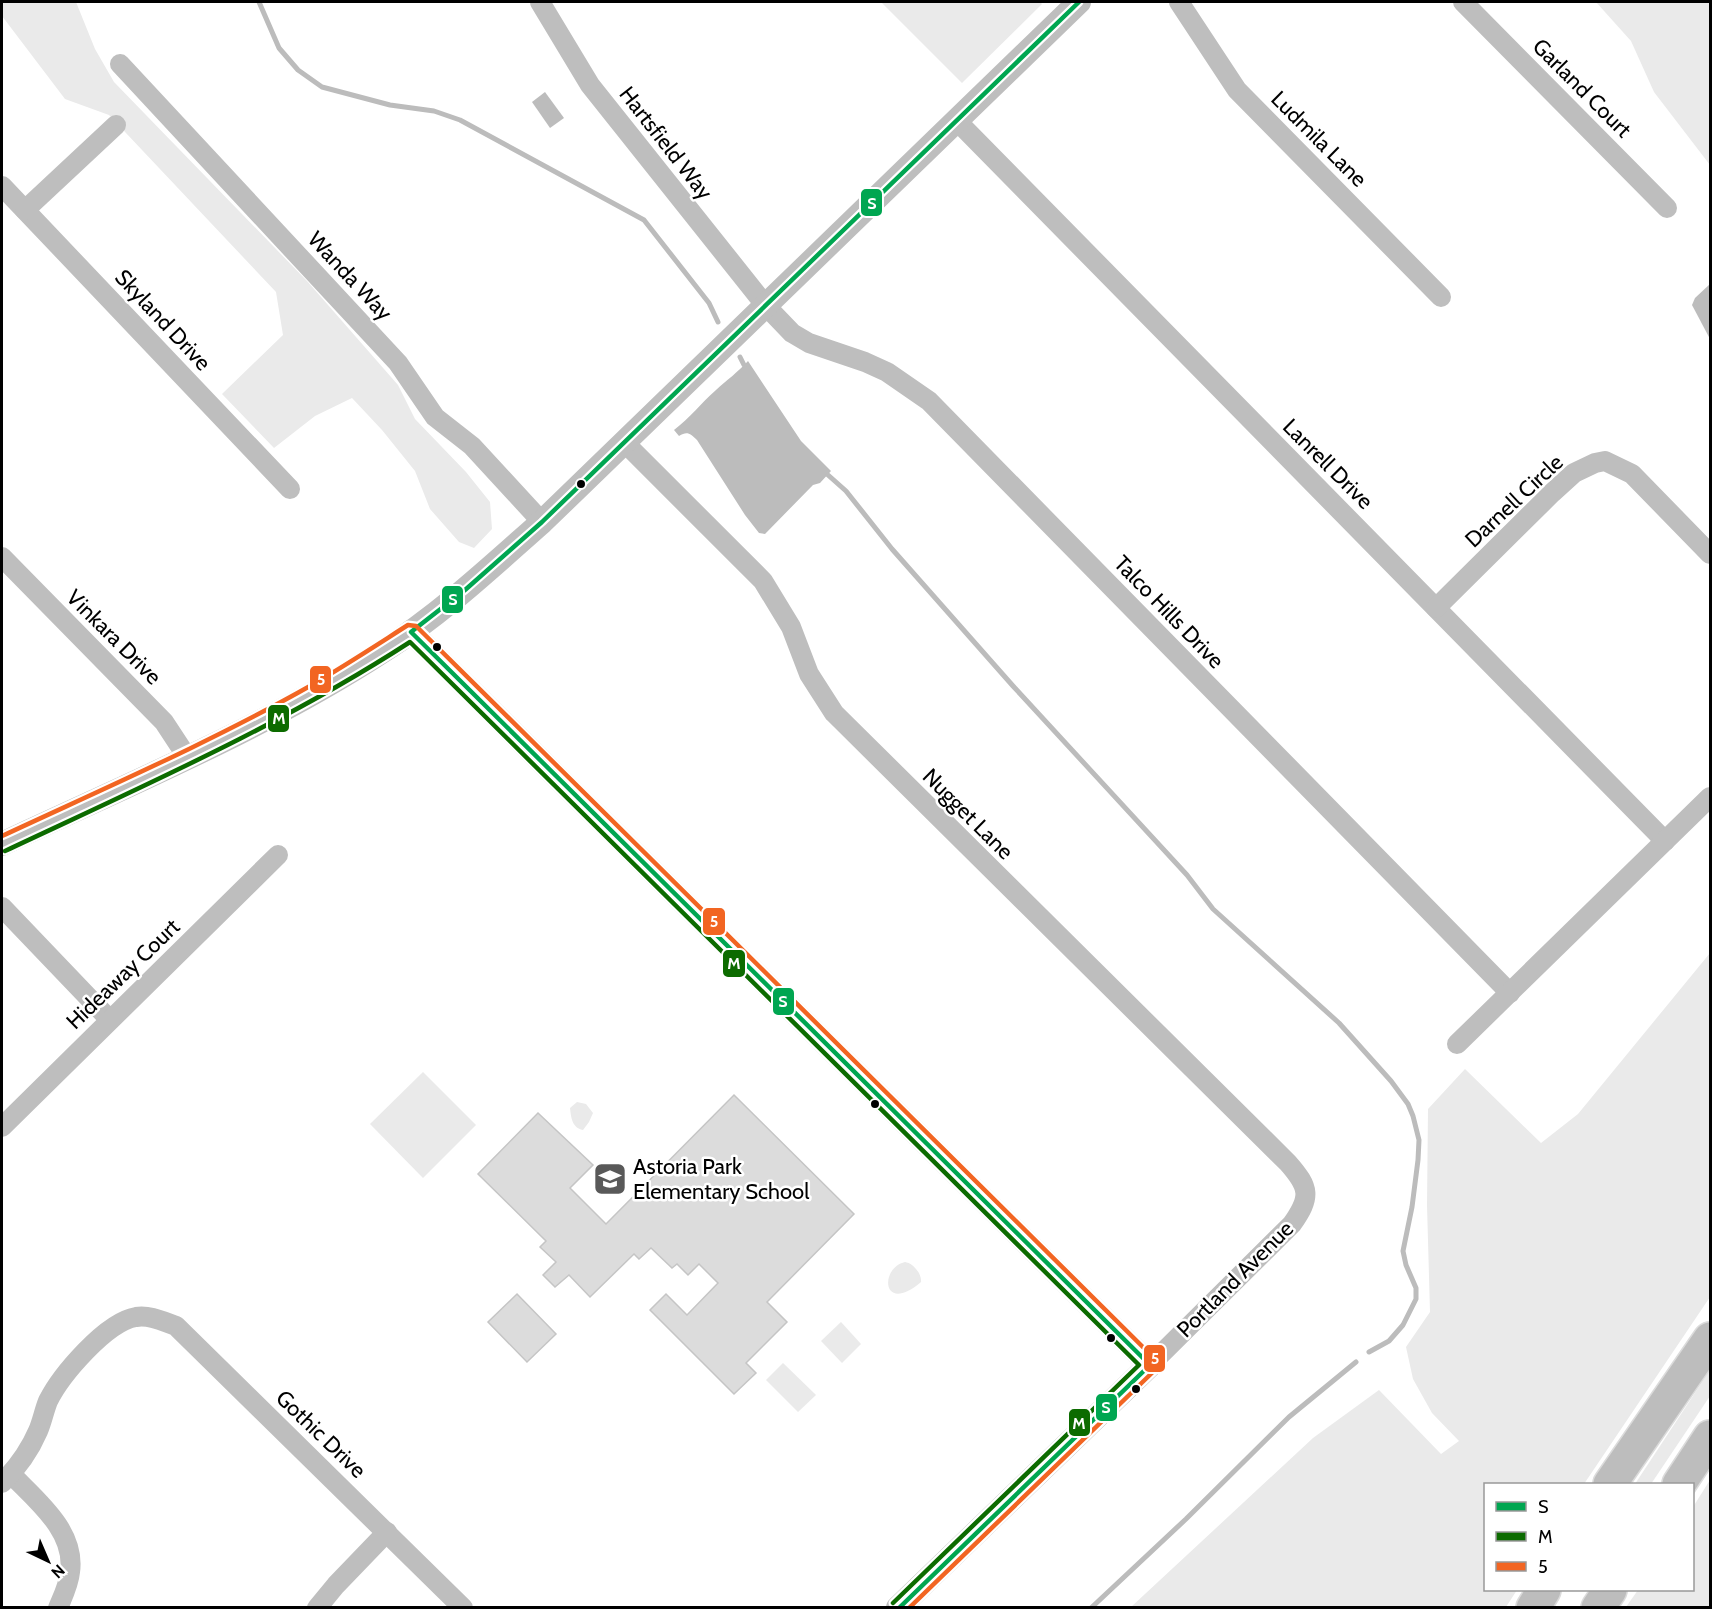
<svg xmlns="http://www.w3.org/2000/svg" width="1712" height="1609" viewBox="0 0 1712 1609" font-family="Cabin,sans-serif">
	<style>
		.green { fill: #eaeaea }
		.water { fill: #bcbcbc }
		.lines { fill: none; stroke-linecap: round; stroke-linejoin: round }
		.stream { stroke: #bcbcbc; stroke-width: 5 }
		.building { fill: #dcdcdc; stroke: #c5c5c5; stroke-width: 1.5 }
		.motorway-casing { stroke: #dbdbdb; stroke-width: 36 }
		.minor { stroke: #bebebe; stroke-width: 20 }
		.tertiary { stroke: #bebebe; stroke-width: 24 }
		.motorway { stroke: #bdbdbd; stroke-width: 33 }
		.bus-1-casing { stroke: #fff; stroke-width: 9 }
		.bus-2-casing { stroke: #fff; stroke-width: 9 }
		.bus-3-casing { stroke: #fff; stroke-width: 9 }
		.bus-1 { stroke: #00a651; stroke-width: 4.5 }
		.bus-2 { stroke: #0c6b00; stroke-width: 4.5 }
		.bus-3 { stroke: #f26522; stroke-width: 4.5 }
		.bus-dot { fill: #000; stroke: #fff; stroke-width: 2 }
		.labels { text-anchor: middle; dominant-baseline: central; stroke-width: 5; stroke-linejoin: round; paint-order: stroke }
		.street-label { font-size: 22px; fill: #000; stroke: #fff }
		.poi-label { font-size: 22px; fill: #000; stroke: #fff; text-anchor: start }
		.line-badge { stroke: #fff; stroke-width: 2 }
		.badge-label { font-size: 16px; text-anchor: middle; font-weight: bold; fill: #fff }
	</style>
	<rect width="100%" height="100%" fill="#fff"/>
	<g class="green">
		<polygon points="2,2 76,2 95,49 114,82 307,281 398,385 415,419 466,472 490,502 492,529 474,548 459,542 430,509 415,471 382,430 352,398 315,416 274,448 222,394 283,335 276,292 109,115 65,99 2,16"/>
		<polygon points="881,2 1040,2 1042,4 962,83"/>
		<polygon points="1596,2 1710,2 1710,165 1654,92 1631,41"/>
		<polygon points="1710,953 1710,1297 1584,1484 1486,1484 1486,1590 1517,1590 1506,1607 1131,1607 1313,1438 1379,1390 1441,1454 1459,1441 1432,1413 1413,1379 1406,1347 1430,1312 1427,1205 1428,1109 1465,1069 1541,1143 1578,1114"/>
		<polygon points="423,1072 476,1125 423,1178 370,1124"/>
		<path d="M577,1102L586,1104L593,1113L589,1122L583,1130C572,1128 571,1117 570,1108Z"/>
		<path d="M905,1262C913,1263 922,1274 921,1282C882,1315 879,1268 905,1262Z"/>
		<polygon points="841,1322 861,1344 842,1363 821,1341"/>
		<polygon points="783,1363 816,1395 798,1412 766,1380"/>
		<polygon points="1710,1370 1710,1396 1651,1484 1635,1484"/>
		<polygon points="1710,1480 1710,1607 1626,1607 1638,1590 1692,1590 1693,1507"/>
	</g>
	<g class="water">
		<polygon points="545,92 564,118 550,128 532,102"/>
		<polygon points="1710,284 1710,339 1692,305 1695,298"/>
		<path d="M748,361L801,441L831,471L820,483L813,485L765,534L759,533L745,515L697,440C690,433 687,431 679,436L674,430C690,418 701,403 716,390C727,380 738,372 748,361Z"/>
	</g>
	<g class="lines">
		<g class="stream">
			<polyline points="259,2 279,48 298,70 322,87 390,105 434,111 460,120 644,220 709,303 718,322"/>
			<polyline points="740,357 744,365"/>
			<polyline points="828,475 846,491 892,549 1013,686 1187,875 1213,909 1339,1023 1391,1081 1408,1104 1413,1116 1419,1140 1418,1160 1412,1207 1403,1251 1406,1265 1416,1288 1416,1299 1403,1325 1389,1341 1369,1352"/>
			<polyline points="1091,1608 1186,1519 1289,1417 1356,1362"/>
		</g>
	</g>
	<g class="building">
		<polygon points="734,1095 854,1214 767,1302 787,1322 746,1363 756,1373 734,1394 650,1310 666,1294 687,1315 718,1283 699,1264 688,1275 677,1264 672,1268 651,1248 639,1259 634,1254 590,1297 569,1275 555,1287 543,1275 556,1262 540,1247 546,1241 478,1174 538,1113 593,1165 570,1188 606,1224"/>
		<polygon points="517,1294 556,1334 527,1362 488,1322"/>
	</g>
	<g class="lines">
		<defs>
			<g id="motorway">
				<polyline points="1610,1484 1710,1339"/>
				<polyline points="1679,1484 1710,1437"/>
				<polyline points="1533,1608 1544,1590"/>
				<polyline points="1598,1608 1610,1590"/>
			</g>
		</defs>
		<use href="#motorway" class="motorway-casing"/>
		<g class="minor">
			<polyline points="540,2 590,85 766,306 792,333 809,343 865,362 887,372 929,401 1510,993"/>
			<polyline points="1179,2 1237,90 1441,297"/>
			<polyline points="1463,2 1667,208"/>
			<polyline points="120,64 398,363 435,417 472,446 542,522"/>
			<polyline points="957,121 1665,841"/>
			<polyline points="2,186 290,489"/>
			<polyline points="25,210 116,125"/>
			<path d="M625,443L763,581L791,627L809,674L834,713L1288,1163C1310,1188 1311,1197 1292,1224L1150,1365"/>
			<polyline points="2,557 164,722 187,757"/>
			<polyline points="1436,608 1552,493 1574,473 1595,463 1605,461 1632,474 1710,554"/>
			<polyline points="2,907 110,1020"/>
			<polyline points="1457,1044 1710,797"/>
			<polyline points="2,1127 278,855"/>
			<path d="M11,1474C36,1500 76,1531 70,1572C69,1584 63,1596 58,1608"/>
			<path d="M2,1483C17,1468 29,1452 38,1431C42,1422 44,1411 48,1401C61,1375 106,1322 136,1317C150,1315 162,1321 176,1326L463,1608"/>
			<polyline points="317,1608 336,1585 387,1532"/>
		</g>
		<g class="tertiary">
			<polyline points="411,632 1150,1365 898,1608"/>
			<path d="M2,844C129,784 265,728 383,651C441,614 491,567 542,522L1079,2"/>
		</g>
		<use href="#motorway" class="motorway"/>
		<defs>
			<polyline id="bus-1" points="899,1608 1150,1365 411,632 465,590 542,522 1079,2"/>
			<path id="bus-2" d="M5,851C143,786 282,725 410,642L1139,1365L893,1603"/>
			<path id="bus-3" d="M2,836C105,788 211,742 310,686C343,667 375,646 408,625L416,626L1157,1361V1366L1155,1370L909,1608"/>
		</defs>
		<use href="#bus-1" class="bus-1-casing"/>
		<use href="#bus-2" class="bus-2-casing"/>
		<use href="#bus-3" class="bus-3-casing"/>
		<use href="#bus-1" class="bus-1"/>
		<use href="#bus-2" class="bus-2"/>
		<use href="#bus-3" class="bus-3"/>
	</g>
	<defs>
		<symbol id="school-square" viewBox="-11 -11 22 22"><rect x="-9" y="-9" width="18" height="18" rx="4" fill="#595959" stroke="#fff"/><path d="M0-5L7-2L0 1L-7-2ZM-4 1L0 2.5L4 1V4Q0 6-4 4Z" fill="#fff"/></symbol>
	</defs>
	<g fill-rule="evenodd">
		<use href="#school-square" x="591" y="1160" width="38" height="38"/>
	</g>
	<g class="bus-dot">
		<circle cx="581" cy="484" r="5"/>
		<circle cx="437" cy="647" r="5"/>
		<circle cx="875" cy="1104" r="5"/>
		<circle cx="1111" cy="1338" r="5"/>
		<circle cx="1136" cy="1389" r="5"/>
	</g>
	<g class="labels">
		<g class="street-label">
			<text transform="translate(1582 88) rotate(45)">Garland Court</text>
			<text transform="translate(1319 139) rotate(45)">Ludmila Lane</text>
			<text transform="translate(666 143) rotate(52)">Hartsfield Way</text>
			<text transform="translate(350 276) rotate(47)">Wanda Way</text>
			<text transform="translate(163 320) rotate(47)">Skyland Drive</text>
			<text transform="translate(1328 464) rotate(45)">Lanrell Drive</text>
			<text transform="translate(1514 501) rotate(-43)">Darnell Circle</text>
			<text transform="translate(1169 612) rotate(46)">Talco Hills Drive</text>
			<text transform="translate(114 637) rotate(45)">Vinkara Drive</text>
			<text transform="translate(968 814) rotate(45)">Nugget Lane</text>
			<text transform="translate(123 974) rotate(-44)">Hideaway Court</text>
			<text transform="translate(1235 1279) rotate(-45)">Portland Avenue</text>
			<text transform="translate(321 1434) rotate(44)">Gothic Drive</text>
		</g>
		<g class="poi-label">
			<text x="633" y="1166">Astoria Park<tspan x="633" dy="25">Elementary School</tspan></text>
		</g>
	</g>
	<g class="line-badge">
		<rect x="860" y="188" width="23" height="29" rx="6" fill="#00a651"/>
		<rect x="441" y="585" width="23" height="29" rx="6" fill="#00a651"/>
		<rect x="309" y="665" width="23" height="29" rx="6" fill="#f26522"/>
		<rect x="267" y="704" width="23" height="29" rx="6" fill="#0c6b00"/>
		<rect x="702" y="907" width="24" height="29" rx="6" fill="#f26522"/>
		<rect x="722" y="949" width="24" height="29" rx="6" fill="#0c6b00"/>
		<rect x="772" y="987" width="23" height="29" rx="6" fill="#00a651"/>
		<rect x="1143" y="1344" width="23" height="29" rx="6" fill="#f26522"/>
		<rect x="1095" y="1393" width="23" height="29" rx="6" fill="#00a651"/>
		<rect x="1068" y="1408" width="23" height="29" rx="6" fill="#0c6b00"/>
	</g>
	<g class="badge-label">
		<text x="872" y="209">S</text>
		<text x="453" y="605">S</text>
		<text x="321" y="685">5</text>
		<text x="279" y="724">M</text>
		<text x="714" y="927">5</text>
		<text x="734" y="969">M</text>
		<text x="783" y="1007">S</text>
		<text x="1155" y="1364">5</text>
		<text x="1106" y="1413">S</text>
		<text x="1079" y="1429">M</text>
	</g>
	<rect width="1712" height="1609" fill="none" stroke="#000000" stroke-width="6"/>
	<rect x="1484" y="1483" width="210" height="108" fill="#ffffff" stroke="#999999" stroke-width="1.5"/>
	<rect x="1496" y="1502" width="30" height="9" fill="#00a651" stroke="#999999" stroke-width="1.5"/>
	<text x="1538" y="1513" font-size="18" fill="#000000">S</text>
	<rect x="1496" y="1532" width="30" height="9" fill="#0c6b00" stroke="#999999" stroke-width="1.5"/>
	<text x="1538" y="1543" font-size="18" fill="#000000">M</text>
	<rect x="1496" y="1562" width="30" height="9" fill="#f26522" stroke="#999999" stroke-width="1.5"/>
	<text x="1538" y="1573" font-size="18" fill="#000000">5</text>
	<g transform="translate(48 1561) rotate(136)" stroke="#ffffff" stroke-width="4.5" paint-order="stroke">
	<path d="M0-4.5L10 22L0 15L-10 22Z" fill="#000000"/>
	<text y="-9" font-size="16" font-weight="bold" text-anchor="middle" fill="#000000">N</text>
	</g>
</svg>
